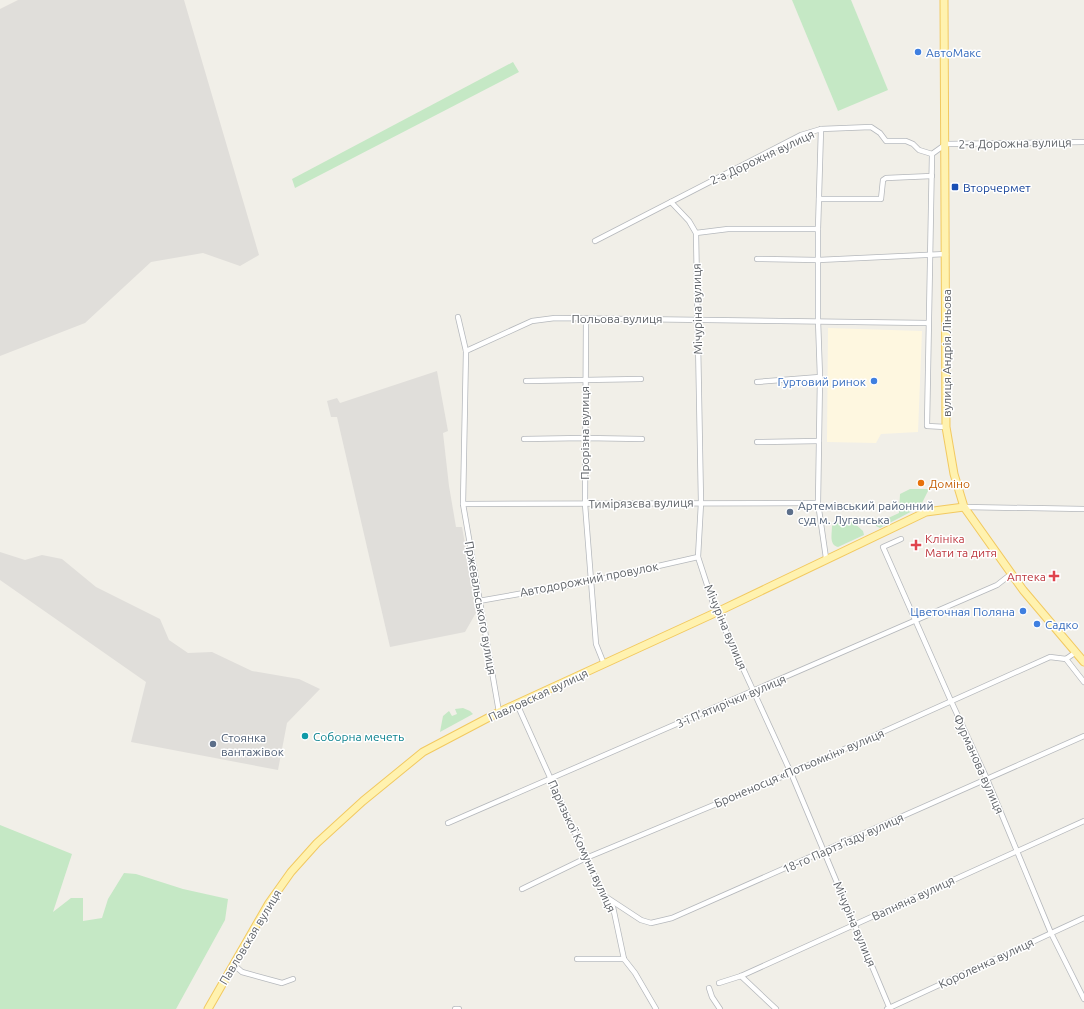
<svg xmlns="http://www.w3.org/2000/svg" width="1084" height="1009" viewBox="0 0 1084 1009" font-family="Ubuntu,sans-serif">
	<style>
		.commercial { fill: #fef7e0 }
		.industrial { fill: #e0deda }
		.green { fill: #c5e8c5 }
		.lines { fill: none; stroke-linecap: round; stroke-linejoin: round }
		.minor-casing { stroke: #b5b8bc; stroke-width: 6 }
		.primary-casing { stroke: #f2c960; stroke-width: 9 }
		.minor { stroke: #fff; stroke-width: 4.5 }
		.primary { stroke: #fff2af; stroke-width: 7 }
		.shop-dot { fill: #3f7fe0; stroke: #fff; stroke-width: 1.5 }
		.transit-dot { fill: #1a4fb4; stroke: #fff; stroke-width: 1.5 }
		.food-dot { fill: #e8710a; stroke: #fff; stroke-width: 1.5 }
		.service-dot { fill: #5c6f8a; stroke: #fff; stroke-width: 1.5 }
		.health-dot { fill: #e0444e; stroke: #fff; stroke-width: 1.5 }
		.culture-dot { fill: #0f9aa8; stroke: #fff; stroke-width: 1.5 }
		.labels { text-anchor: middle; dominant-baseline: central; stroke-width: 3; stroke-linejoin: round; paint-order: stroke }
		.shop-label { font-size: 12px; fill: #366cbe; stroke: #fff; text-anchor: start }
		.street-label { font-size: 12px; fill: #5f6368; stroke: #fff }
		.transit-label { font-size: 12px; fill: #164399; stroke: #fff; text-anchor: start }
		.food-label { font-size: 12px; fill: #c56008; stroke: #fff; text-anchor: start }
		.service-label { font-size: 12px; fill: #4e5e75; stroke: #fff; text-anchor: start }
		.health-label { font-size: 12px; fill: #be3a42; stroke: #fff; text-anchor: start }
		.culture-label { font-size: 12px; fill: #0d838f; stroke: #fff; text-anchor: start }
	</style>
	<rect width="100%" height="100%" fill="#f1efe8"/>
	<polygon class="commercial" points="828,328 922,331 918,432 881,434 876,443 827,442"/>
	<g class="industrial">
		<polygon points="18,0 184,0 259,255 240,266 203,253 151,262 85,323 0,356 0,9"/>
		<polygon points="437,371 448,431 443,433 449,486 456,527 462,527 477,611 465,632 390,647 337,417 331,417 327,401 337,398 340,403"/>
		<polygon points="0,552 25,560 42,555 62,559 96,587 160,619 169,640 188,653 212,652 252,671 299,679 320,689 287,723 278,770 131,742 146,682 0,580"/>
	</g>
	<g class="green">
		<polygon points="792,0 851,0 888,90 838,111"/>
		<polygon points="513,62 519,72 295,188 292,179"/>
		<polygon points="910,489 929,489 920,507 880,528 876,526 876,522 879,519 884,520 899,513 900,494"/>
		<path d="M837,521L853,522L863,531L864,535L838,547C829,545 832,534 832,526Z"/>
		<polygon points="463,708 470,711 473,714 440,732 443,716 449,711 452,716 457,714 455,709"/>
		<polygon points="0,825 72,854 53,912 71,898 83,898 83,921 102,918 108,899 124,873 136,874 183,889 228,899 225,920 176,1009 0,1009"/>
	</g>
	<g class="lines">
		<defs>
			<g id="minor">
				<polyline points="821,129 818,229 818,320 820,377 818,503 826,558"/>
				<polyline points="819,199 881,199 883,180 886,178 932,176"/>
				<polyline points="671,202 689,221 696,233 701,503 698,557 713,603 791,773 890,1009"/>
				<polyline points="696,233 728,229 818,229"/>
				<polyline points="595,241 801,135 821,129 871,127 880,133 886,141 906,141 913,144 919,150 932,154"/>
				<polyline points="757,259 818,260 946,254"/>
				<polyline points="458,317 466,351 463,504 499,712"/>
				<polyline points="586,319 585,504 596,644 604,664"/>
				<polyline points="466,351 532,321 555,318 928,323"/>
				<polyline points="526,381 641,379"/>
				<polyline points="757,382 820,377"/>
				<polyline points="946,427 927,426 932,154 946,144 1084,142"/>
				<polyline points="524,439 584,438 642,439"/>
				<polyline points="757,442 819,441"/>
				<polyline points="463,504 818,503"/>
				<polyline points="964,507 1084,509"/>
				<polyline points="901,539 883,547 951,701 987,779 1051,933 1084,999"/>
				<polyline points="479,601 592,581 698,557"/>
				<polyline points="1066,659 1084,682"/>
				<polyline points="517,704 603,895 613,907 624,959 635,973 656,1009"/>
				<polyline points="448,823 997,585 1011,574"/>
				<polyline points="522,889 586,858 791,773 1050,657 1066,659 1076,652"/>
				<polyline points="603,895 641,920 651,923 672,918 1084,736"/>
				<polyline points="577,959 624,959"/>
				<polyline points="234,965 242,972 282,983 293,979"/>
				<polyline points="741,976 776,1009"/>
				<polyline points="719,983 741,976 1084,821"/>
				<polyline points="709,988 712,997 720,1009"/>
				<polyline points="455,1009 459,1009"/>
				<polyline points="887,1009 1084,918"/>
			</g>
			<g id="primary">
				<polyline points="944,0 946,427 954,474 964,507 1023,590 1084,662"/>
				<polyline points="208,1009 269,903 291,872 317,843 363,801 423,752 499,712 717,612 926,512 964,507"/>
			</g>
		</defs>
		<use href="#minor" class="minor-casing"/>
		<use href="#primary" class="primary-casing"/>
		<use href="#minor" class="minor"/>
		<use href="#primary" class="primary"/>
	</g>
	<g class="shop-dot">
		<circle cx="918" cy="52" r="4"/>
		<circle cx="874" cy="381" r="4"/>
		<circle cx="1023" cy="611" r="4"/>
		<circle cx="1037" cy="624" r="4"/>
	</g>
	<rect class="transit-dot" x="951" y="183" width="8" height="8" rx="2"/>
	<circle class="food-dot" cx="921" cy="483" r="4"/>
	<g class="service-dot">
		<circle cx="790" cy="512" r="4"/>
		<circle cx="213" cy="744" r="4"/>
	</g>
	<g class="health-dot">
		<path d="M914 539h4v4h4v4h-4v4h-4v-4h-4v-4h4z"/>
		<path d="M1052 570h4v4h4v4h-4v4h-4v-4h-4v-4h4z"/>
	</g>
	<circle class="culture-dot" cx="305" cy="736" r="4"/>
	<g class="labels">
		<g class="shop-label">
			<text x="926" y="52">АвтоМакс</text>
			<text x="866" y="381" text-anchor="end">Гуртовий ринок</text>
			<text x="1015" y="611" text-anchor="end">Цветочная Поляна</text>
			<text x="1045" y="624">Садко</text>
		</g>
		<g class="street-label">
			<text transform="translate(1015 143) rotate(-1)">2-а Дорожна вулиця</text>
			<text transform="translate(762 157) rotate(-25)">2-а Дорожня вулиця</text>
			<text transform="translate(697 309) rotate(-91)">Мічуріна вулиця</text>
			<text x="617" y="318">Польова вулиця</text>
			<text transform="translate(946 353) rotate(-90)">вулиця Андрія Ліньова</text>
			<text transform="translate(584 433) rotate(-90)">Прорізна вулиця</text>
			<text transform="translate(641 503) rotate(-1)">Тимірязєва вулиця</text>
			<text transform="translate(589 579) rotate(-11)">Автодорожний провулок</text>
			<text transform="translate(481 608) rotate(80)">Пржевальського вулиця</text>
			<text transform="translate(726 627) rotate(67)">Мічуріна вулиця</text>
			<text transform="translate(538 695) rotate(-25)">Павловская вулиця</text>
			<text transform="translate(731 701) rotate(-23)">3-ї П’ятирічки вулиця</text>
			<text transform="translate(979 764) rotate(66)">Фурманова вулиця</text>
			<text transform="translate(799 768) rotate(-23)">Броненосця «Потьомкін» вулиця</text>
			<text transform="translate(843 843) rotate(-24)">18-го Партз’їзду вулиця</text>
			<text transform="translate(582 846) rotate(65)">Паризької Комуни вулиця</text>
			<text transform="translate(913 898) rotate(-25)">Вапняна вулиця</text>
			<text transform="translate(855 924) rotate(67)">Мічуріна вулиця</text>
			<text transform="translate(250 937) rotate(-59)">Павловская вулиця</text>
			<text transform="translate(986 963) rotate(-25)">Короленка вулиця</text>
		</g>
		<g class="transit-label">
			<text x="963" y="187">Вторчермет</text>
		</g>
		<g class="food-label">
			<text x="929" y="483">Доміно</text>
		</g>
		<g class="service-label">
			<text x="798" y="505">Артемівський районний<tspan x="798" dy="14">суд м. Луганська</tspan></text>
			<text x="221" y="737">Стоянка<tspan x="221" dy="14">вантажівок</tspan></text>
		</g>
		<g class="health-label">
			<text x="925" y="538">Клініка<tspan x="925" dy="14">Мати та дитя</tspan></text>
			<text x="1046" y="576" text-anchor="end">Аптека</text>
		</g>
		<g class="culture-label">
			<text x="313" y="736">Соборна мечеть</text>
		</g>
	</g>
</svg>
